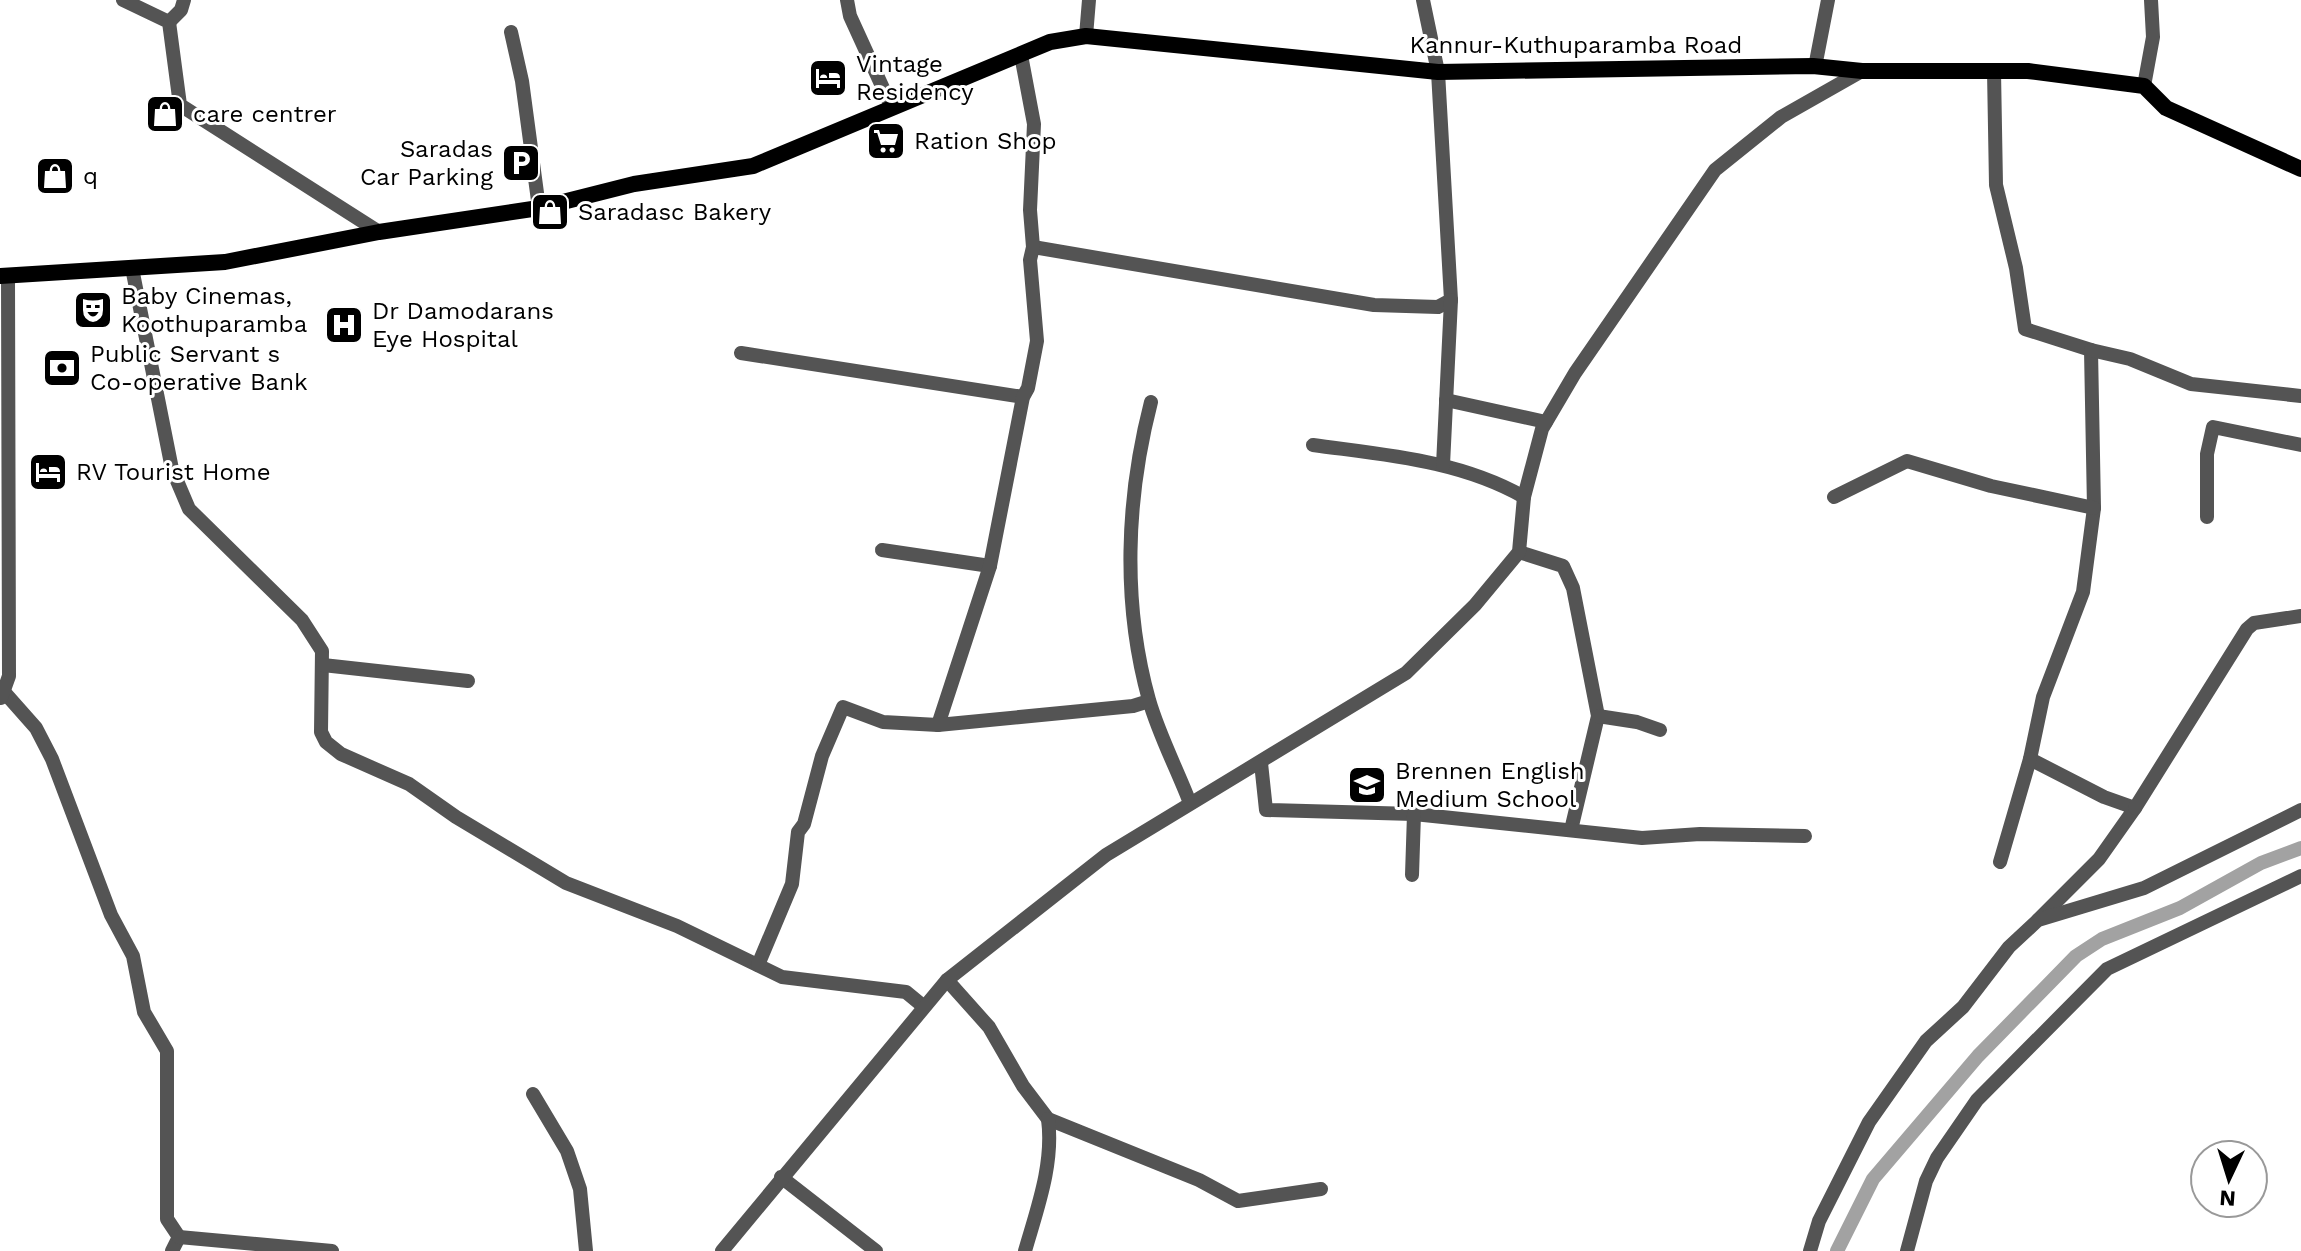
<svg xmlns="http://www.w3.org/2000/svg" width="2301" height="1251" viewBox="0 0 2301 1251" font-family="'Work Sans',sans-serif">
	<style>
		.lines { fill: none; stroke-linecap: round; stroke-linejoin: round }
		.canal { stroke: #a2a2a2; stroke-width: 14 }
		.minor { stroke: #545454; stroke-width: 14 }
		.major { stroke: #000; stroke-width: 16 }
		.labels { text-anchor: middle; dominant-baseline: central; stroke-width: 6; stroke-linejoin: round; paint-order: stroke }
		.street-label { font-size: 24px; fill: #000; stroke: #fff }
		.poi-label { font-size: 24px; fill: #000; stroke: #fff; text-anchor: start }
	</style>
	<rect width="100%" height="100%" fill="#fff"/>
	<g class="lines">
		<polyline class="canal" points="1837,1251 1873,1179 1978,1056 2076,956 2102,939 2180,908 2261,863 2301,848"/>
		<g class="minor">
			<polyline points="123,0 169,22 180,105 379,232"/>
			<polyline points="847,0 850,16 892,108"/>
			<polyline points="169,22 181,10 184,0"/>
			<polyline points="511,32 522,81 539,208"/>
			<polyline points="1086,36 1089,0"/>
			<polyline points="1815,67 1828,0"/>
			<polyline points="1994,71 1996,185 2016,268 2025,329 2091,350 2094,508 2083,592 2043,697 2030,759 2104,797 2135,808 2099,859 2038,920"/>
			<polyline points="2144,86 2153,37 2151,0"/>
			<polyline points="1033,247 1374,305 1438,307 1451,300 1438,72 1423,0"/>
			<polyline points="132,268 172,469 189,509 302,620 322,651 321,732 326,742 341,754 409,784 456,817 566,883 677,926 782,977 906,992 923,1006"/>
			<polyline points="2091,350 2130,359 2191,384 2301,396"/>
			<polyline points="741,353 1023,397"/>
			<polyline points="1446,400 1546,422"/>
			<path d="M1151,402C1126,499 1122,603 1149,700C1159,735 1177,769 1190,803"/>
			<path d="M1313,445C1385,455 1459,460 1524,497"/>
			<polyline points="1443,465 1451,300"/>
			<polyline points="1834,497 1907,461 1991,486 2094,508"/>
			<polyline points="2207,517 2207,454 2213,427 2301,445"/>
			<polyline points="882,550 990,566"/>
			<polyline points="1519,552 1563,566 1573,588 1598,716 1571,830"/>
			<polyline points="323,665 468,681"/>
			<polyline points="5,693 36,728 52,759 111,915 133,956 144,1012 167,1051 167,1219 179,1237 172,1251"/>
			<polyline points="1,698 9,676 8,276"/>
			<polyline points="1598,716 1637,722 1660,730"/>
			<polyline points="938,725 990,566 1023,397 1028,388 1037,341 1030,260 1033,247 1030,210 1034,124 1021,55"/>
			<polyline points="1261,763 1266,810 1414,814 1642,838 1700,834 1805,836"/>
			<polyline points="2135,808 2247,629 2254,623 2301,616"/>
			<polyline points="2000,862 2030,759"/>
			<polyline points="1412,875 1414,814"/>
			<polyline points="758,965 792,884 798,832 804,824 822,756 843,707 883,722 938,725 1133,706 1149,701"/>
			<polyline points="947,980 989,1027 1023,1086 1048,1119 1199,1180 1238,1201 1321,1189"/>
			<polyline points="533,1094 567,1151 580,1189 586,1251"/>
			<polyline points="781,1177 876,1251"/>
			<polyline points="179,1237 332,1251"/>
			<polyline points="722,1251 947,980 1106,855 1406,673 1475,605 1519,552 1524,497 1542,429 1575,373 1715,170 1781,117 1862,71"/>
			<path d="M1025,1251C1037,1209 1054,1164 1048,1119"/>
			<polyline points="1810,1251 1819,1221 1869,1122 1926,1041 1963,1007 2009,947 2038,920 2144,888 2301,810"/>
			<polyline points="1907,1251 1926,1181 1937,1158 1977,1100 2107,969 2301,876"/>
		</g>
		<polyline class="major" points="0,276 225,262 379,232 539,208 634,184 753,166 1050,42 1086,36 1438,72 1813,66 1862,71 2028,71 2144,86 2166,108 2301,169"/>
	</g>
	<defs>
		<symbol id="hotel-square" viewBox="-11 -11 22 22"><rect x="-9" y="-9" width="18" height="18" rx="4" fill="#000" stroke="#fff"/><path d="M-6-4.5h1.5V1H6V5H4.5V3h-9V5H-6ZM-4 0a1.8 1.8 0 1 1 3.6 0ZM.5 0V-2.5h3Q6-2.5 6 0Z" fill="#fff"/></symbol>
		<symbol id="shop-square" viewBox="-11 -11 22 22"><rect x="-9" y="-9" width="18" height="18" rx="4" fill="#000" stroke="#fff"/><path d="M-5-2.5h2.3a2.7 3.5 0 0 1 5.4 0H5L5.5 6h-11ZM-1.5-2.5h3a1.5 2.3 0 0 0-3 0Z" fill="#fff"/></symbol>
		<symbol id="supermarket-square" viewBox="-11 -11 22 22"><rect x="-9" y="-9" width="18" height="18" rx="4" fill="#000" stroke="#fff"/><path d="M-6-5.5h2.5l.6 2H6L4.5 2H-2.5L-4.4-4H-6ZM-1.5 3.2a1.3 1.3 0 1 0 .1 0ZM3 3.2a1.3 1.3 0 1 0 .1 0Z" fill="#fff"/></symbol>
		<symbol id="parking-square" viewBox="-11 -11 22 22"><rect x="-9" y="-9" width="18" height="18" rx="4" fill="#000" stroke="#fff"/><path d="M-3.5-5.5H1a3.5 3.5 0 0 1 0 7H-1V5.5H-3.5ZM-1-3.4V-.6H.8a1.4 1.4 0 0 0 0-2.8Z" fill="#fff"/></symbol>
		<symbol id="theatre-square" viewBox="-11 -11 22 22"><rect x="-9" y="-9" width="18" height="18" rx="4" fill="#000" stroke="#fff"/><path d="M-5-5.5Q0-4 5-5.5V0Q5 5 0 6Q-5 5-5 0ZM-3.3-2.5H-1v1.5H-3.3ZM1-2.5H3.3v1.5H1ZM-2.8 1Q0 5.5 2.8 1Z" fill="#fff"/></symbol>
		<symbol id="hospital-square" viewBox="-11 -11 22 22"><rect x="-9" y="-9" width="18" height="18" rx="4" fill="#000" stroke="#fff"/><path d="M-5-5h3v3.5h4V-5h3V5h-3V1.5h-4V5h-3Z" fill="#fff"/></symbol>
		<symbol id="bank-square" viewBox="-11 -11 22 22"><rect x="-9" y="-9" width="18" height="18" rx="4" fill="#000" stroke="#fff"/><path d="M-6-4H6V4H-6ZM0-2.3a2.3 2.3 0 1 0 0 4.6a2.3 2.3 0 1 0 0-4.6Z" fill="#fff"/></symbol>
		<symbol id="school-square" viewBox="-11 -11 22 22"><rect x="-9" y="-9" width="18" height="18" rx="4" fill="#000" stroke="#fff"/><path d="M0-5L7-2L0 1L-7-2ZM-4 1L0 2.5L4 1V4Q0 6-4 4Z" fill="#fff"/></symbol>
	</defs>
	<g fill-rule="evenodd">
		<use href="#hotel-square" x="806" y="56" width="44" height="44"/>
		<use href="#shop-square" x="143" y="92" width="44" height="44"/>
		<use href="#supermarket-square" x="864" y="119" width="44" height="44"/>
		<use href="#parking-square" x="499" y="141" width="44" height="44"/>
		<use href="#shop-square" x="33" y="154" width="44" height="44"/>
		<use href="#shop-square" x="528" y="190" width="44" height="44"/>
		<use href="#theatre-square" x="71" y="288" width="44" height="44"/>
		<use href="#hospital-square" x="322" y="303" width="44" height="44"/>
		<use href="#bank-square" x="40" y="346" width="44" height="44"/>
		<use href="#hotel-square" x="26" y="450" width="44" height="44"/>
		<use href="#school-square" x="1345" y="763" width="44" height="44"/>
	</g>
	<g class="labels">
		<g class="street-label">
			<text x="1576" y="45">Kannur-Kuthuparamba Road</text>
		</g>
		<g class="poi-label">
			<text x="856" y="64">Vintage<tspan x="856" dy="28">Residency</tspan></text>
			<text x="193" y="114">care centrer</text>
			<text x="914" y="141">Ration Shop</text>
			<text x="493" y="149" text-anchor="end">Saradas<tspan x="493" dy="28">Car Parking</tspan></text>
			<text x="83" y="176">q</text>
			<text x="578" y="212">Saradasc Bakery</text>
			<text x="121" y="296">Baby Cinemas,<tspan x="121" dy="28">Koothuparamba</tspan></text>
			<text x="372" y="311">Dr Damodarans<tspan x="372" dy="28">Eye Hospital</tspan></text>
			<text x="90" y="354">Public Servant s<tspan x="90" dy="28">Co-operative Bank</tspan></text>
			<text x="76" y="472">RV Tourist Home</text>
			<text x="1395" y="771">Brennen English<tspan x="1395" dy="28">Medium School</tspan></text>
		</g>
	</g>
	<g transform="translate(2229 1179) rotate(184)"><circle r="38" fill="#ffffff" stroke="#999999" stroke-width="2"/>
	<path d="M0-6L14 30L0 20L-14 30Z" fill="#000000"/>
	<text y="-12" font-size="22" font-weight="bold" text-anchor="middle" fill="#000000">N</text>
	</g>
</svg>
